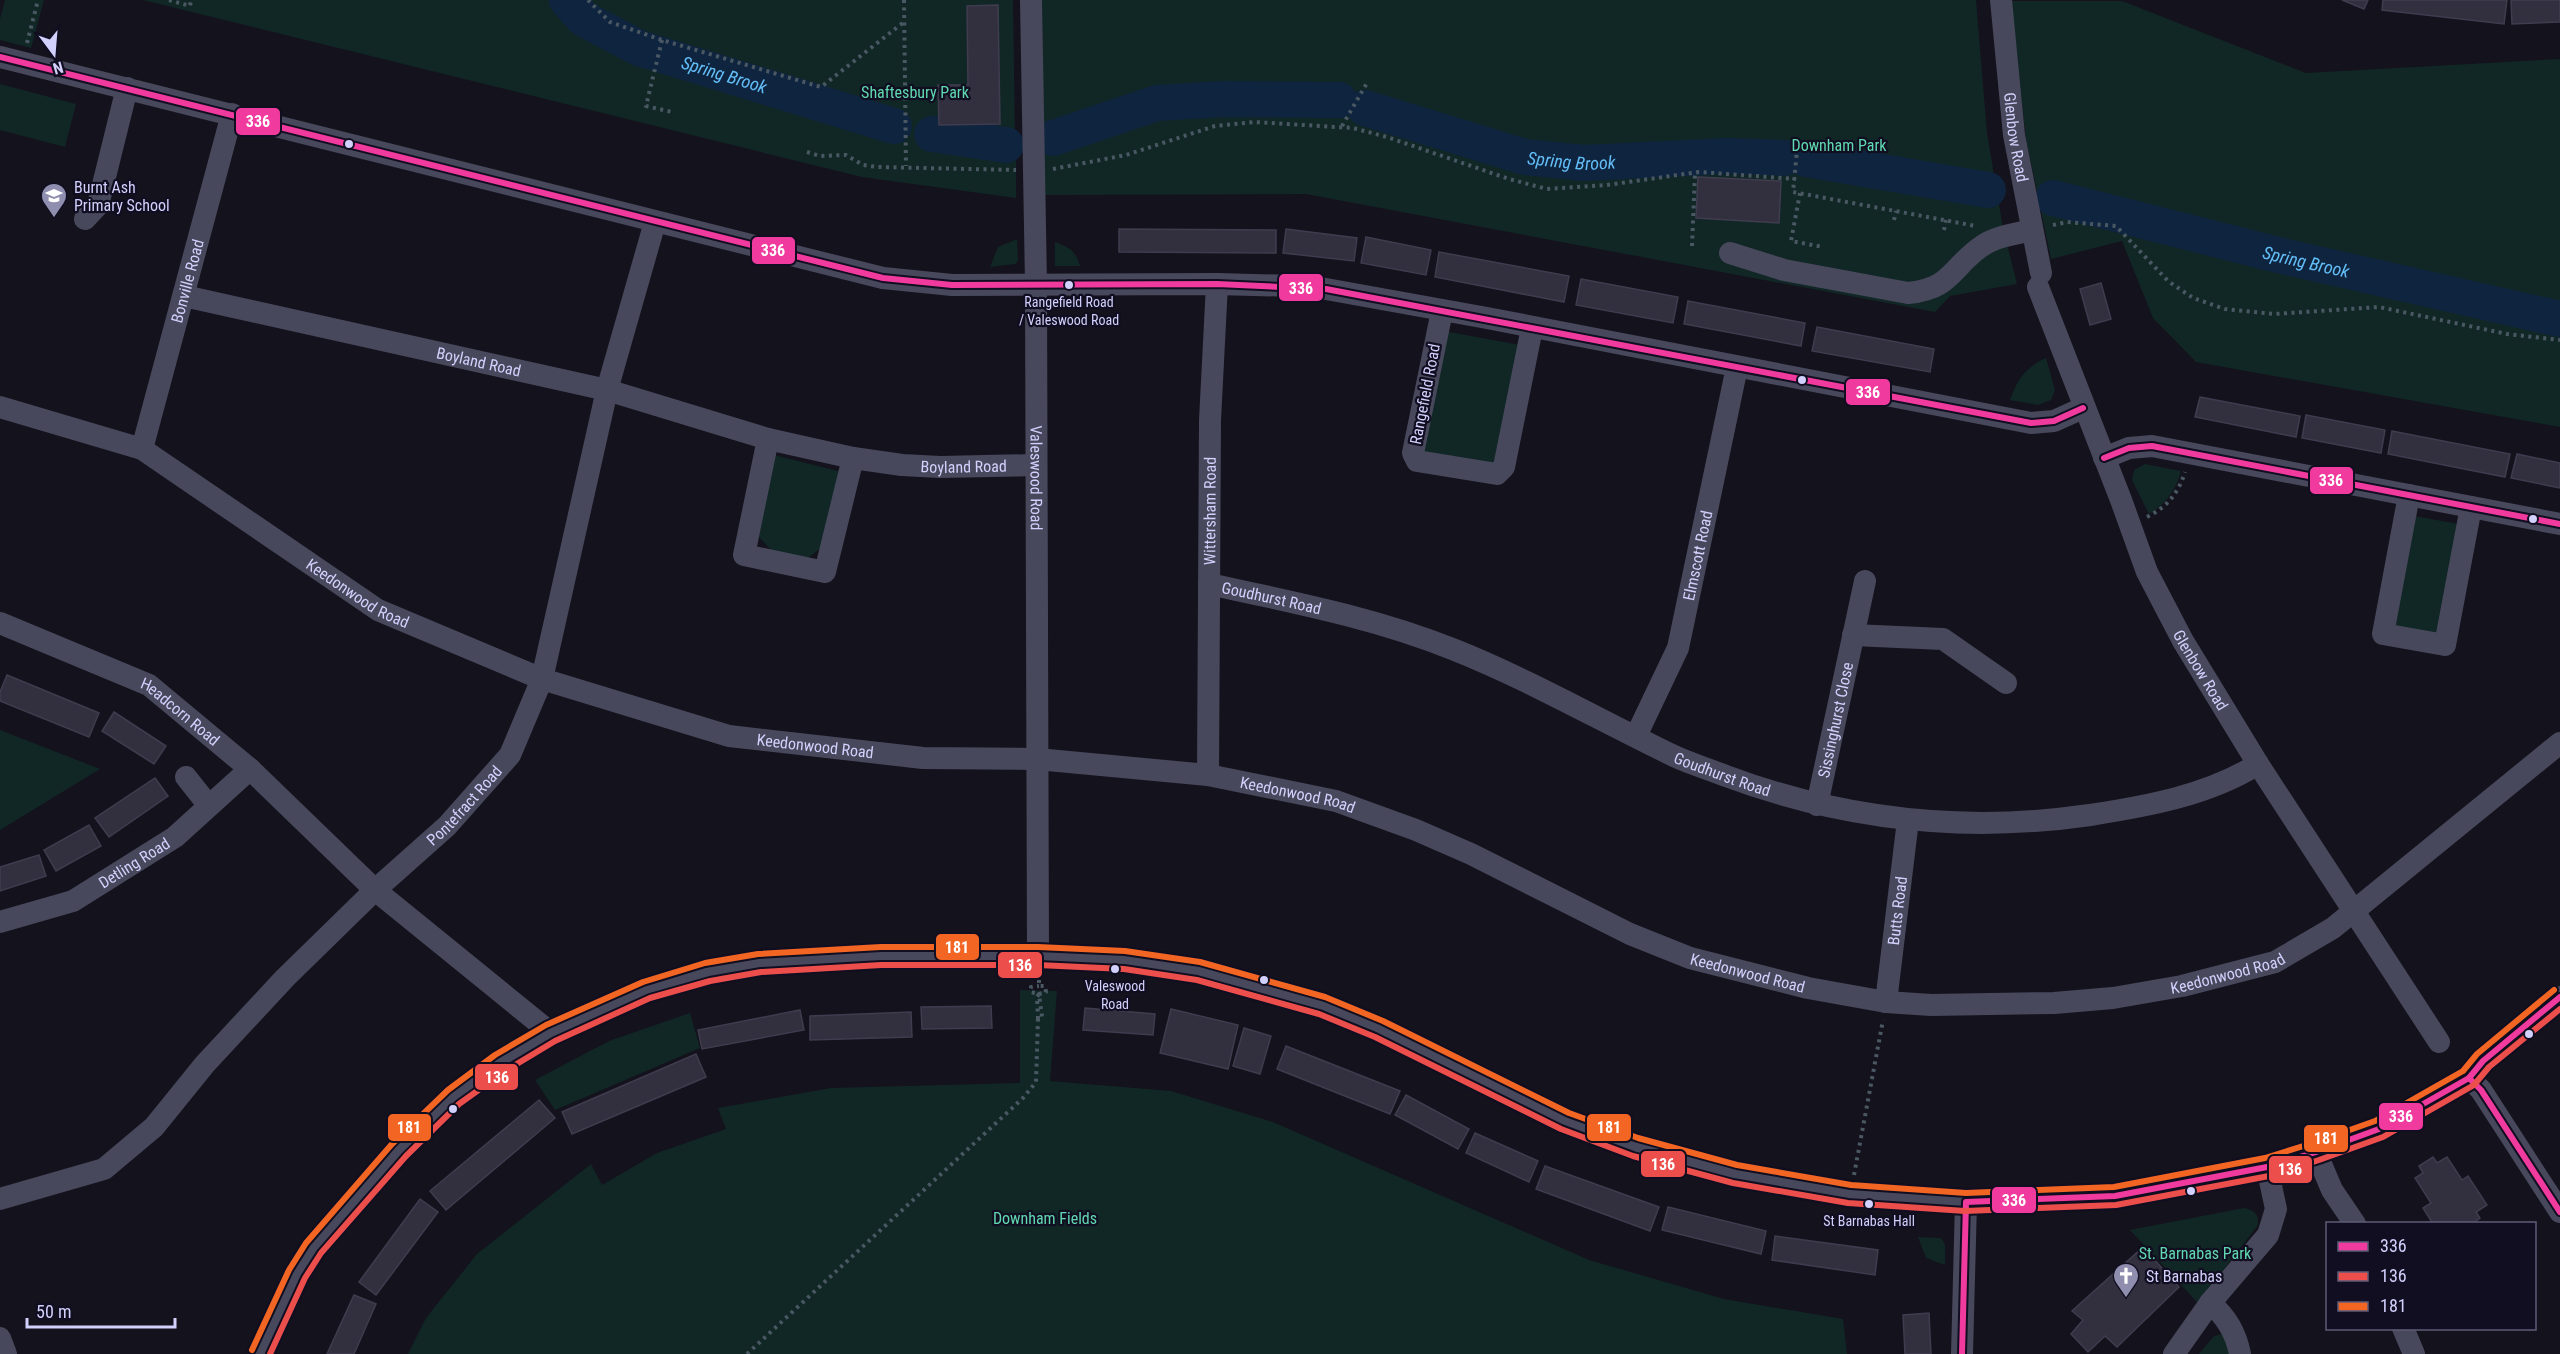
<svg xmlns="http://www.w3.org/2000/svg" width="2560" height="1354" viewBox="0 0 2560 1354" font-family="'Roboto Condensed',sans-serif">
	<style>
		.green { fill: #112726 }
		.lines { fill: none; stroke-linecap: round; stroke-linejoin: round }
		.river { stroke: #0f253f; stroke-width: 36 }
		.building { fill: #32303e; stroke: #3f3c4f; stroke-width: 1.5 }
		.path { stroke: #4a5863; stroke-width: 4; stroke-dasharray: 3 4.5; stroke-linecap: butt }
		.minor { stroke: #48485c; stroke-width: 22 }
		.bus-1-casing { stroke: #100e20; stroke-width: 10 }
		.bus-2-casing { stroke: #100e20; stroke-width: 10 }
		.bus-3-casing { stroke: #100e20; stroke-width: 10 }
		.bus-1 { stroke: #f13a9d; stroke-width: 6 }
		.bus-2 { stroke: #ec4f4b; stroke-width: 6 }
		.bus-3 { stroke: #f26522; stroke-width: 6 }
		.bus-dot { fill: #d2d0fc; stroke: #100e20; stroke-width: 2 }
		.labels { text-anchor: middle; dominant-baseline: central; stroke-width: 4.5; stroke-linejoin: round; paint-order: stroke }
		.bus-label { font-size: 14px; fill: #d2d0fc; stroke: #100e20 }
		.park-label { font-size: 16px; fill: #60d8b1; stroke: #100e20 }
		.street-label { font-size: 16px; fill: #d2d0fc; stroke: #100e20 }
		.poi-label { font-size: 16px; fill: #d2d0fc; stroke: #100e20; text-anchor: start }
		.water-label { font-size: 18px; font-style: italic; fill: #63bdf7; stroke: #100e20 }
		.line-badge { stroke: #100e20; stroke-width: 2 }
		.badge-label { font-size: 16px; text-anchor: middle; font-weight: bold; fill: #fff }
	</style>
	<rect width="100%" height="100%" fill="#14121c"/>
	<g class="green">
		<polygon points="5,0 44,0 31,48 0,40 0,19"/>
		<polygon points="143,0 1013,0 1015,139 1020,142 1020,157 1016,158 1016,198 862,177"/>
		<polygon points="1042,0 1976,0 1987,133 2003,228 2017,284 1950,296 1935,312 1306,194 1044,195"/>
		<polygon points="2011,1 2122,1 2306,73 2560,59 2560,427 2196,362 2153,318 2122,241 2051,259 2026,139"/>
		<polygon points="0,84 76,104 65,147 0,130"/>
		<polygon points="1017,239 1018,261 1015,264 990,267 998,247"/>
		<path d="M1055,242C1069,247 1076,251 1080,266H1055Z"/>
		<polygon points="1444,331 1520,345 1496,465 1421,453"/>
		<path d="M2046,358L2055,390L2051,400L2038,405L2010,400C2017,379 2026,367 2046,358Z"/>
		<polygon points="774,455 842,472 821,548 809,557 799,558 771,550 759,537"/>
		<path d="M2145,464L2181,471C2176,490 2166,504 2149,514L2132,480L2134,470Z"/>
		<polygon points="2414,516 2459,524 2440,633 2396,629 2392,621"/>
		<polygon points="0,730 100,769 0,830"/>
		<polygon points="1020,990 1057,991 1050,1081 1171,1091 1273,1122 1589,1260 1724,1299 1843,1319 1847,1354 408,1354 426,1318 477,1254 591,1164 602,1185 657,1153 726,1129 718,1108 831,1088 1020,1083"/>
		<polygon points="690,1013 700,1048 555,1110 535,1080 609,1041"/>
		<path d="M2244,1208C2254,1210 2259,1214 2258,1225L2198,1303L2130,1230Z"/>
		<polygon points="1918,1237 1941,1238 1945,1244 1945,1265 1926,1258"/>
		<polygon points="2223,1334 2234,1354 2199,1354 2214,1336"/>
	</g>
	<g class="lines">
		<g class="river">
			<path id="s1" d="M567,0L584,19L639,48L894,126"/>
			<path id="s2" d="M1365,108L1525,157L1584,163L1727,156L1785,158"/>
			<polyline points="932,134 1006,145"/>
			<polyline points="1053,138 1157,103 1224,99 1339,100"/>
			<polyline points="1806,159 1988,190"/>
			<path id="s3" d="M2053,198L2282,256L2560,319"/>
		</g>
	</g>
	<g class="building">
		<polygon points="2342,0 2368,0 2364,9"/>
		<polygon points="2383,0 2507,0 2504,24 2382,10"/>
		<polygon points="2511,0 2560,0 2560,22 2512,24"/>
		<polygon points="998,5 1000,124 939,125 938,85 968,85 967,6"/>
		<polygon points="1698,177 1781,181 1779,223 1696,218"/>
		<polygon points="1119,229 1276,230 1276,253 1119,252"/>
		<polygon points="1286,229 1357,238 1354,261 1283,253"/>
		<polygon points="1366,237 1431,250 1426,275 1361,263"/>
		<polygon points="1439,252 1569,276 1564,302 1435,277"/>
		<polygon points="1581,279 1678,297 1673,323 1576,305"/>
		<polygon points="2101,283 2111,319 2090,325 2080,289"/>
		<polygon points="1688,301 1805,323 1801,346 1684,324"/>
		<polygon points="1817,327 1934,349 1930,372 1812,351"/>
		<polygon points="2200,397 2300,416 2296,437 2195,417"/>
		<polygon points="2306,415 2385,430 2381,453 2302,438"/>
		<polygon points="2392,431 2510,454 2505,477 2388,454"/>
		<polygon points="2517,454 2560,463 2560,488 2511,478"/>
		<polygon points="7,675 99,713 89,737 0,701 0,692"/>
		<polygon points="114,712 166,746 154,764 102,731"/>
		<polygon points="155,778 168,796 109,837 95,818"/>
		<polygon points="89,825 101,846 56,871 44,850"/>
		<polygon points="39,855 46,876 0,891 0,867"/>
		<polygon points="991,1006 992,1028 922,1029 921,1007"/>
		<polygon points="1085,1008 1155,1014 1153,1035 1083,1030"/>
		<polygon points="1171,1009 1238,1025 1228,1069 1160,1053"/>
		<polygon points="800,1010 804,1030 702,1049 698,1030"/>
		<polygon points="911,1012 912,1037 810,1040 810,1016"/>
		<polygon points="1244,1028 1271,1036 1260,1074 1233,1066"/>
		<polygon points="1286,1046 1400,1091 1390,1114 1277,1069"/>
		<polygon points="696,1054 706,1077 572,1134 562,1112"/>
		<polygon points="1406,1095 1469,1129 1458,1149 1395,1115"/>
		<polygon points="539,1100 555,1118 446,1210 430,1191"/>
		<polygon points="1475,1133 1538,1161 1529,1182 1466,1153"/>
		<polygon points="2433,1157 2437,1163 2447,1157 2462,1180 2468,1176 2487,1205 2476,1212 2480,1218 2472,1224 2433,1224 2423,1208 2431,1203 2415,1178 2423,1173 2419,1166"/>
		<polygon points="1545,1166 1659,1207 1650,1231 1536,1189"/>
		<polygon points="420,1199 438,1212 376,1295 359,1282"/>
		<polygon points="1668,1207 1766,1231 1761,1254 1662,1230"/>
		<polygon points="1775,1236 1878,1250 1875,1275 1772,1260"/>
		<polygon points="2143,1247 2179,1287 2117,1347 2105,1336 2088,1352 2071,1334 2083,1320 2072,1311"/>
		<polygon points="354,1295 376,1304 354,1354 327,1354"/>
		<polygon points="1929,1313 1931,1354 1905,1354 1903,1315"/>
	</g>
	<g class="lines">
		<g class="path">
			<polyline points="169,0 190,6 191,0"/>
			<polyline points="588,0 610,22 662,40 821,87 904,22"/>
			<polyline points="904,0 906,166"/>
			<polyline points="662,40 646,106 672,112"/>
			<polyline points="27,43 38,0"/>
			<polyline points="1342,126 1367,83"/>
			<polyline points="1798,140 1793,192 1976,226"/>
			<polyline points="807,152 820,156 846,155 863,165 877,167 1016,170"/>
			<polyline points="1053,169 1126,155 1215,126 1254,122 1353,128 1387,137 1509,179 1547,189 1607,185 1699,172 1796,179"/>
			<polyline points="1800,193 1791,241 1823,247"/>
			<polyline points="1894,220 1896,211"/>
			<polyline points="2053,225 2067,222 2116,226 2168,281 2193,298 2225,309 2274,314 2379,307 2507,334 2560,340"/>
			<polyline points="1944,230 1946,220"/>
			<polyline points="1692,246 1695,173"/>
			<path d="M2147,517C2167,507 2178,494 2185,472"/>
			<polyline points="1038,1019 1037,997 1039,994 1031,992 1031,987 1039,986"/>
			<polyline points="1854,1175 1883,1020"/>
			<polyline points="747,1354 1023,1098 1036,1082 1038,1019 1042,1017 1039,994 1046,992 1045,986 1039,986 1039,976"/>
		</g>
		<g class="minor">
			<path id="s4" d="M1031,0L1036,284L1038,956"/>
			<path id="s5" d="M2001,0L2014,135L2041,273"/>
			<polyline points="0,57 883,278 952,285 1217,284 1296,286 1326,289 1487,318 2031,423 2054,421 2083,408"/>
			<polyline points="85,219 98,205 127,88"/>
			<path d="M1730,253L1784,270L1908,293C1952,289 1951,267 1982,246C1996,236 2016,234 2032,230"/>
			<path id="s6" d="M2038,287L2121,500L2147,572L2183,641L2258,764L2439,1042"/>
			<path id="s7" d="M184,296L607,390L768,439L853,458L902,465L940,467L1036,465"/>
			<polyline points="1442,311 1413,453 1417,461 1497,474 1504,467 1532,328"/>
			<path id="s8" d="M0,407L142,449L378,610L542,679L729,736L923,758L1037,759L1208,775L1336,801L1416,830L1471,854L1630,934L1690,958L1808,988L1886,1002L1931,1005L2054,1003L2113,998L2182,986L2275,962L2333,928L2560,743"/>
			<polyline points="768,439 744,555 825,572 853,458"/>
			<path id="s9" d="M142,449L232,114"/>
			<polyline points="2104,458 2129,448 2152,446 2560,524"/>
			<polyline points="2409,495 2383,634 2445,645 2471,507"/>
			<path id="s10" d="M1209,584C1292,602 1376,618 1455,650C1530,680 1601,721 1674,756C1691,764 1709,769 1726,776C1844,820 1966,833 2090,815C2148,806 2209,795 2258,764"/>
			<path id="s11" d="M0,623L149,685L250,769L375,890L551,1033"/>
			<polyline points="1853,635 1943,639 2006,683"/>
			<path id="s12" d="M1636,736L1678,648L1737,367"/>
			<path id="s13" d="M1208,775L1210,420L1217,284"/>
			<polyline points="186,777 209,806"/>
			<path id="s14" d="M1817,805L1865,581"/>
			<path id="s15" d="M0,922L73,901L175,837L250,769"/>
			<path id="s16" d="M1886,1002L1908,820"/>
			<polyline points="2469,1078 2481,1090 2560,1212"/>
			<polyline points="2316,1152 2332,1190 2355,1224"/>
			<path id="s17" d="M0,1199L104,1169L154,1127L205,1064L285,978L375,890L447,826L510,755L542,679L607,390L655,222"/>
			<path d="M2210,1303C2227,1317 2236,1333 2240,1354"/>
			<polyline points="2403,1328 2414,1354"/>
			<polyline points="0,1338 6,1354"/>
			<polyline points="260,1354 297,1274 314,1248 399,1150 453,1097 500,1063 551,1033 647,990 708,972 760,963 881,956 1038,956 1125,960 1199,971 1322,1005 1379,1029 1565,1121 1635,1147 1735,1174 1850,1194 1966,1202 2115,1196 2267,1167 2316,1152 2379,1129 2469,1078 2483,1061 2560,997"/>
			<polyline points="1962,1354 1966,1202"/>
			<polyline points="2174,1354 2210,1303 2268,1235 2276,1209 2267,1167"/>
		</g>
		<defs>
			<g id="bus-1">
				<polyline points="0,57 883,278 952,285 1217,284 1326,289 2031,423 2054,421 2083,408"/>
				<polyline points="2104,458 2129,448 2152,446 2560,524"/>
				<polyline points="2469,1078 2481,1090 2560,1212"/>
				<polyline points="1962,1354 1966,1202 2115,1196 2267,1167 2316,1152 2379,1129 2469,1078 2483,1061 2560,997"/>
			</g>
			<polyline id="bus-2" points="270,1354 305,1278 321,1253 406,1156 459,1104 505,1071 555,1041 650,998 710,981 761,972 881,965 1038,965 1124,969 1197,980 1319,1014 1375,1037 1561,1129 1633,1156 1733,1183 1848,1203 1965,1211 2116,1205 2269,1176 2319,1160 2383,1137 2474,1085 2489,1067 2560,1009"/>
			<polyline id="bus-3" points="252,1350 289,1270 306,1243 392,1144 448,1090 495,1055 546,1025 643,982 705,963 758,954 881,947 1038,947 1125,951 1200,962 1325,997 1383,1021 1569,1113 1638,1138 1737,1165 1851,1185 1966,1193 2114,1187 2265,1158 2313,1143 2375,1121 2463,1071 2477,1054 2554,990"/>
		</defs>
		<use href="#bus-1" class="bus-1-casing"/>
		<use href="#bus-2" class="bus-2-casing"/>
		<use href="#bus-3" class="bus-3-casing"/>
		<use href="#bus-1" class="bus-1"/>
		<use href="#bus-2" class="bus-2"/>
		<use href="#bus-3" class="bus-3"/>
	</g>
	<defs>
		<symbol id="school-pin" viewBox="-11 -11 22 30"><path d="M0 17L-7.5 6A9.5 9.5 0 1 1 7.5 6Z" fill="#908eae" stroke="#100e20"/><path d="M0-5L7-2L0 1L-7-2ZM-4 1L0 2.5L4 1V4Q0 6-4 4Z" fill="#fff"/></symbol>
		<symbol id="church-pin" viewBox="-11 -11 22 30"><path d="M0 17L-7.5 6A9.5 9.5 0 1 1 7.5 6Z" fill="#908eae" stroke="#100e20"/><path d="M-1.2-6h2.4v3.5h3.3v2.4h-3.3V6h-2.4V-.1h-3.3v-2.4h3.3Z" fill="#fff"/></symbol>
	</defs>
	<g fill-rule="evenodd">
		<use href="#school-pin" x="39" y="181" width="30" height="40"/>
		<use href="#church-pin" x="2111" y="1261" width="30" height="40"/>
	</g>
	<g class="bus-dot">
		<circle cx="349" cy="144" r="5"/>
		<circle cx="1069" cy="285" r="5"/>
		<circle cx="1802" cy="380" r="5"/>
		<circle cx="2533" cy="519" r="5"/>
		<circle cx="1115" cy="969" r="5"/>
		<circle cx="1264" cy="980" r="5"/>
		<circle cx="2529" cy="1034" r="5"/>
		<circle cx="453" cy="1109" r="5"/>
		<circle cx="2191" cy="1191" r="5"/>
		<circle cx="1869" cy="1204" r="5"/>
	</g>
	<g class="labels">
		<g class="bus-label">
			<text x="1069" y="302">Rangefield Road<tspan x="1069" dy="18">/ Valeswood Road</tspan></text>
			<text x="1115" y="986">Valeswood<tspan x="1115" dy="18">Road</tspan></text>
			<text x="1869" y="1221">St Barnabas Hall</text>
		</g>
		<g class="park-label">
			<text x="915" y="92">Shaftesbury Park</text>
			<text x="1839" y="145">Downham Park</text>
			<text x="1045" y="1218">Downham Fields</text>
			<text x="2195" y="1253">St. Barnabas Park</text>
		</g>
		<g class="street-label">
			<text stroke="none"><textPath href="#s5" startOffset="138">Glenbow Road</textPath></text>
			<text stroke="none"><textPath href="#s9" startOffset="174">Bonville Road</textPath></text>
			<text stroke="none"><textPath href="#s7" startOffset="302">Boyland Road</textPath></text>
			<text transform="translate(1425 394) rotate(-79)">Rangefield Road</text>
			<text stroke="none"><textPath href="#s7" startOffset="800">Boyland Road</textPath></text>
			<text stroke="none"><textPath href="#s4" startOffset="478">Valeswood Road</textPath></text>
			<text stroke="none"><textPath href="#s13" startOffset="264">Wittersham Road</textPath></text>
			<text stroke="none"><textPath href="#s12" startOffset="192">Elmscott Road</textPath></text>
			<text stroke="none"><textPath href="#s8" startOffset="408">Keedonwood Road</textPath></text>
			<text stroke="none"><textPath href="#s10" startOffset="64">Goudhurst Road</textPath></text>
			<text stroke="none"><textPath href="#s6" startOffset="417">Glenbow Road</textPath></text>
			<text stroke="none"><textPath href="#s11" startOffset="202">Headcorn Road</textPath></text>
			<text stroke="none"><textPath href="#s14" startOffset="87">Sissinghurst Close</textPath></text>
			<text stroke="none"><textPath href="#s8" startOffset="894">Keedonwood Road</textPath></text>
			<text stroke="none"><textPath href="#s10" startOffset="550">Goudhurst Road</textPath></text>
			<text stroke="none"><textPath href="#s8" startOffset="1380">Keedonwood Road</textPath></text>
			<text stroke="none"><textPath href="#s17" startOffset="621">Pontefract Road</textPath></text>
			<text stroke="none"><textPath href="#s15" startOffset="148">Detling Road</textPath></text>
			<text stroke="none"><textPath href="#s16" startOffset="92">Butts Road</textPath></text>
			<text stroke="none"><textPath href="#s8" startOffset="2352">Keedonwood Road</textPath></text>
			<text stroke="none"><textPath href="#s8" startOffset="1866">Keedonwood Road</textPath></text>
		</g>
		<g class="poi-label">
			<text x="74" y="187">Burnt Ash<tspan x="74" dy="18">Primary School</tspan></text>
			<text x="2146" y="1276">St Barnabas</text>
		</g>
		<g class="water-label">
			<text stroke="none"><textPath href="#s1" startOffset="177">Spring Brook</textPath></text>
			<text stroke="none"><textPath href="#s2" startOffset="214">Spring Brook</textPath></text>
			<text stroke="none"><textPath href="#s3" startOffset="261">Spring Brook</textPath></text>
		</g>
	</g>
	<g class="line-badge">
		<rect x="235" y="107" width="46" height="29" rx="6" fill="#f13a9d"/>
		<rect x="751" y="236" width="45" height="29" rx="6" fill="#f13a9d"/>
		<rect x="1278" y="273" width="46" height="29" rx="6" fill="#f13a9d"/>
		<rect x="1845" y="378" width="46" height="28" rx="6" fill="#f13a9d"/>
		<rect x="2309" y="466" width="45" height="29" rx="6" fill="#f13a9d"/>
		<rect x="935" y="933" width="45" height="28" rx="6" fill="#f26522"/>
		<rect x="997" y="951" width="46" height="28" rx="6" fill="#ec4f4b"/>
		<rect x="474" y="1063" width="45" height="28" rx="6" fill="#ec4f4b"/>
		<rect x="2378" y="1102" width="46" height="29" rx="6" fill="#f13a9d"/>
		<rect x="387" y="1113" width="45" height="29" rx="6" fill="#f26522"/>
		<rect x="1586" y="1113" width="46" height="29" rx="6" fill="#f26522"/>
		<rect x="2303" y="1124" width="46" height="29" rx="6" fill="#f26522"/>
		<rect x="1640" y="1150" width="46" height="28" rx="6" fill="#ec4f4b"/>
		<rect x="2268" y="1155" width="45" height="29" rx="6" fill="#ec4f4b"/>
		<rect x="1991" y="1186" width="46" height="28" rx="6" fill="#f13a9d"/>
	</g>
	<g class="badge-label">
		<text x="258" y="127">336</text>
		<text x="773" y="256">336</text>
		<text x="1301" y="294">336</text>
		<text x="1868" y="398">336</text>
		<text x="2331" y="486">336</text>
		<text x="957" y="953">181</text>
		<text x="1020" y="971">136</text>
		<text x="497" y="1083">136</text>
		<text x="2401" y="1122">336</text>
		<text x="409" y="1133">181</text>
		<text x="1609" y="1133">181</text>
		<text x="2326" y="1144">181</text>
		<text x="1663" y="1170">136</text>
		<text x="2290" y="1175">136</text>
		<text x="2014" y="1206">336</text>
	</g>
	<rect x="2326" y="1222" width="210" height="108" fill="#100e20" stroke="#5e5c78" stroke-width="1.5"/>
	<rect x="2338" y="1242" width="30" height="9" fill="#f13a9d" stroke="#5e5c78" stroke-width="1.5"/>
	<text x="2380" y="1252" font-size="18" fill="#d2d0fc">336</text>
	<rect x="2338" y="1272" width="30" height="9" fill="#ec4f4b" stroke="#5e5c78" stroke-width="1.5"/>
	<text x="2380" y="1282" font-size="18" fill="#d2d0fc">136</text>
	<rect x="2338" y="1302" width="30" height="9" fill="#f26522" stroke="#5e5c78" stroke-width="1.5"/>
	<text x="2380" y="1312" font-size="18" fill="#d2d0fc">181</text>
	<g transform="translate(54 54) rotate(164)" stroke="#100e20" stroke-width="4.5" paint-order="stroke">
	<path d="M0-4.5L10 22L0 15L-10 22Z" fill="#d2d0fc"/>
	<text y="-9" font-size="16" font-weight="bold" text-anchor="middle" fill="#d2d0fc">N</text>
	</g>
	<path d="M27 1318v9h148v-9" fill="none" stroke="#d2d0fc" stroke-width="3"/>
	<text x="36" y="1318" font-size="18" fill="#d2d0fc" stroke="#100e20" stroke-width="4.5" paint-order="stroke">50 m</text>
</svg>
